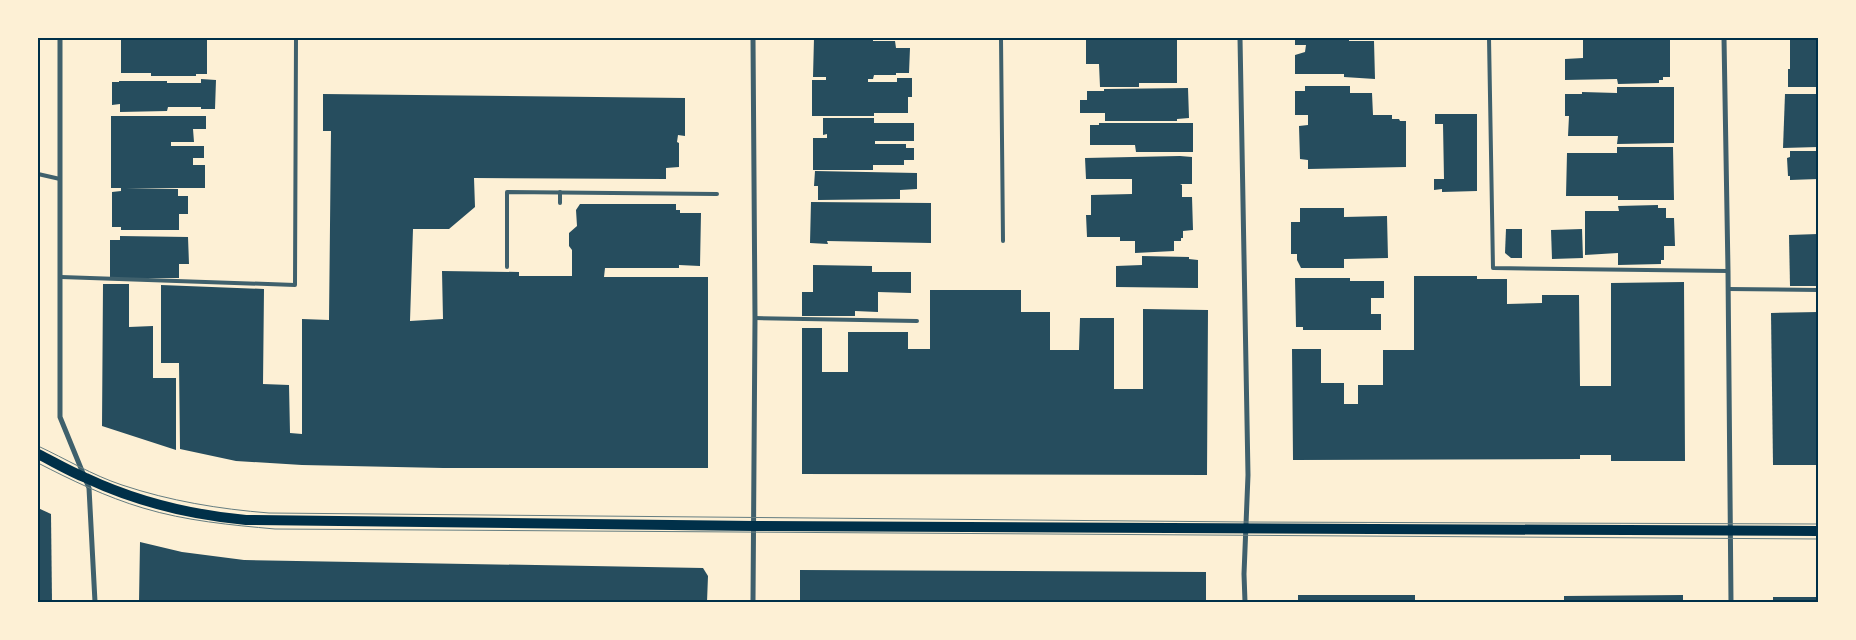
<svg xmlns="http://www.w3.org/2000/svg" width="1856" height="640" viewBox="0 0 1856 640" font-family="Helvetica,sans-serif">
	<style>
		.building { fill: #264d5e }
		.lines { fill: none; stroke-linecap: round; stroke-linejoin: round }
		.service { stroke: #3f606c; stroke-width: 4 }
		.minor { stroke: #3f606c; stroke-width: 5 }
		.secondary { stroke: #003049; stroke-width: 10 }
		.tram { stroke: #657d81; stroke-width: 1 }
		.neatline { fill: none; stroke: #003049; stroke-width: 2 }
	</style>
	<rect width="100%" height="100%" fill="#fdf0d5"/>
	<g class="building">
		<polygon points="121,38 207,38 207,74 196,74 196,76 151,76 151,73 121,73"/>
		<polygon points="814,38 873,38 873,41 895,41 896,48 910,48 909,73 896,73 896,75 874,75 873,79 868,79 868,82 897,82 897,78 912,78 912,97 908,97 908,113 874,113 874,116 812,116 812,80 826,80 826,77 813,77"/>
		<polygon points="1086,38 1177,38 1177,83 1139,83 1139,87 1100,87 1099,64 1086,64"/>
		<polygon points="1295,38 1349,38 1349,41 1374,41 1375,79 1344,77 1344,74 1295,74 1295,55 1305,52 1306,45 1295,45"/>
		<polygon points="1583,38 1670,38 1670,77 1663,77 1663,80 1659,80 1659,83 1618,84 1617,79 1565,80 1565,59 1583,58"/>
		<polygon points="1790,38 1818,38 1818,87 1788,87 1788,69 1790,69"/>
		<polygon points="201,79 216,80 215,109 201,109 201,107 168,107 167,111 120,112 120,104 112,105 112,82 119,82 119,81 167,81 167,83 201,83"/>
		<polygon points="1305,86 1350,86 1350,93 1372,93 1373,115 1392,115 1392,119 1399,119 1400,121 1406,121 1406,167 1308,169 1308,160 1300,159 1299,126 1308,125 1308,115 1295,115 1295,91 1305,91"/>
		<polygon points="1617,87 1674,87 1674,143 1617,144 1618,136 1568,136 1569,116 1565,116 1565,94 1582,94 1582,92 1617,93"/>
		<polygon points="1188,88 1189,118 1177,119 1177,121 1105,121 1105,113 1080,113 1080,100 1087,100 1087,91 1104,91 1104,89"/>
		<polygon points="323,94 685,98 685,136 678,135 677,142 679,143 679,167 666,168 666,179 474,178 475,207 449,229 413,229 410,321 443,319 442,271 519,272 519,276 572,276 572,250 569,246 569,233 577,226 576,210 580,204 676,204 676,210 680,210 680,213 701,213 700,266 679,265 679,268 605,268 604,277 708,277 708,468 443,468 302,465 236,461 180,449 179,363 161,363 161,285 264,289 263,384 289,385 290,433 302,434 302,319 329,320 331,131 323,131"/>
		<polygon points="1785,94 1818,94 1818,147 1783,148"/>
		<polygon points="1435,114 1477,114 1477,191 1442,192 1442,189 1434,190 1434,179 1444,179 1443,124 1435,124"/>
		<polygon points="111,116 206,116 206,129 193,129 194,142 171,142 171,146 204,146 204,158 193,158 193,165 205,165 205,188 126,188 178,189 178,196 188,196 188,214 179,214 179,230 121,230 121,227 112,227 112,192 121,191 121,188 111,188"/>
		<polygon points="823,118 874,118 874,123 914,123 914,141 875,141 875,144 906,144 906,148 914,148 914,160 904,160 904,165 873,165 873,170 813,170 813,138 827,138 827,134 823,135"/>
		<polygon points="1099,123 1193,123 1193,152 1136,152 1135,145 1090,145 1090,125 1099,125"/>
		<polygon points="1617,147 1673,147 1674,200 1618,200 1618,196 1566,196 1567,153 1617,153"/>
		<polygon points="1790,151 1818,151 1818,179 1790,180 1790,176 1788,176 1787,158 1790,157"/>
		<polygon points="1180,156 1192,157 1192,184 1180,184 1182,185 1182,197 1192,197 1193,230 1183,231 1183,238 1181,238 1181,241 1174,241 1174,251 1135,253 1135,241 1120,241 1120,237 1087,237 1086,215 1091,215 1091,195 1132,194 1132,179 1086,179 1085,158"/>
		<polygon points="815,171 917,173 917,189 900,190 900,199 818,200 818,186 814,186"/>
		<polygon points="811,202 931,203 931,243 827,241 828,244 810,243"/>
		<polygon points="1658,205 1658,208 1666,208 1666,218 1674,218 1675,246 1664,246 1664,260 1661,260 1661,264 1618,265 1618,253 1585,255 1585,211 1619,211 1618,206"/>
		<polygon points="1300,208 1344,208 1344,217 1387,216 1388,258 1344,259 1344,268 1301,268 1297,260 1297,254 1291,254 1291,222 1300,222"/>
		<polygon points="1506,229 1522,229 1522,258 1511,258 1505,253"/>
		<polygon points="1582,229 1583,258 1552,259 1551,230"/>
		<polygon points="1818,234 1818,286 1790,286 1789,235"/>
		<polygon points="120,236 188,237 189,264 179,264 179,278 110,278 110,240 120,240"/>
		<polygon points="1142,256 1189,257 1189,259 1198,260 1198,288 1116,287 1116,266 1142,265"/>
		<polygon points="813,265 872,266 872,272 911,272 911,293 878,292 878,312 855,311 855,316 802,316 802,292 813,292"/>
		<polygon points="1414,276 1477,276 1477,279 1507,279 1507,304 1542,303 1542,295 1579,295 1580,386 1611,386 1611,283 1684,282 1685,461 1611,461 1611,455 1580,455 1580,459 1293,460 1292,349 1321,349 1321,383 1344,383 1344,404 1358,404 1358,385 1383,385 1383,350 1414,350"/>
		<polygon points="1295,278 1350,278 1350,281 1384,281 1384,298 1371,298 1371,314 1381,314 1381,330 1303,330 1303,327 1296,327"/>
		<polygon points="103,284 129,284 129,327 153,326 153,378 176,378 176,450 102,426"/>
		<polygon points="930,290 1021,290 1021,312 1050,312 1050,350 1079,350 1080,318 1114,318 1114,389 1143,389 1143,309 1208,310 1207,475 802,474 802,328 822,328 822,372 848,372 848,332 908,332 908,349 930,349"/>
		<polygon points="1818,312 1818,465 1773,465 1771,313"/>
		<polygon points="38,508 51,514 52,602 38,602"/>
		<polygon points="140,542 182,552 244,560 703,568 708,576 707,602 139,602"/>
		<polygon points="800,570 1206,572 1206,602 800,602"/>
		<rect x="1298" y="595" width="117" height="7"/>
		<polygon points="1683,595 1683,602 1564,602 1564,596"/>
		<rect x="1773" y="597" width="45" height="5"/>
		<polygon points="1417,600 1549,601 1549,602 1417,602"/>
	</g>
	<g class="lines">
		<g class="service">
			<polyline points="1001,38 1003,241"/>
			<polyline points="1489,38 1493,268 1728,271"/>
			<polyline points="38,174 60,179"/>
			<polyline points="560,203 560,192"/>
			<polyline points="507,267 507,192 717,194"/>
			<polyline points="61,277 295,285 296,38"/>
			<polyline points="1728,289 1818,290"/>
			<polyline points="755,318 917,321"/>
		</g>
		<g class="minor">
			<polyline points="60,38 60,417 89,488 95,602"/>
			<polyline points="1240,38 1248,475 1244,574 1245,602"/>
			<polyline points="1724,38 1728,271 1731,602"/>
			<polyline points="753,602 755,318 753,38"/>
		</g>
		<path class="secondary" d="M38,454C54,462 69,471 86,478C135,501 192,515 246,520L754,526L1818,531"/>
		<g class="tram">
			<path d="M38,446C66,459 92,475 122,485C170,501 219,509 269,513L1246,522L1818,524"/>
			<path d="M38,463C71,480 106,497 143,508C186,521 231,525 275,529L1818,539"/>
		</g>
	</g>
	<rect width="1856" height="640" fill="none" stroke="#fdf0d5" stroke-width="78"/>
	<rect x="39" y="39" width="1778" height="562" class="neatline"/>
</svg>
